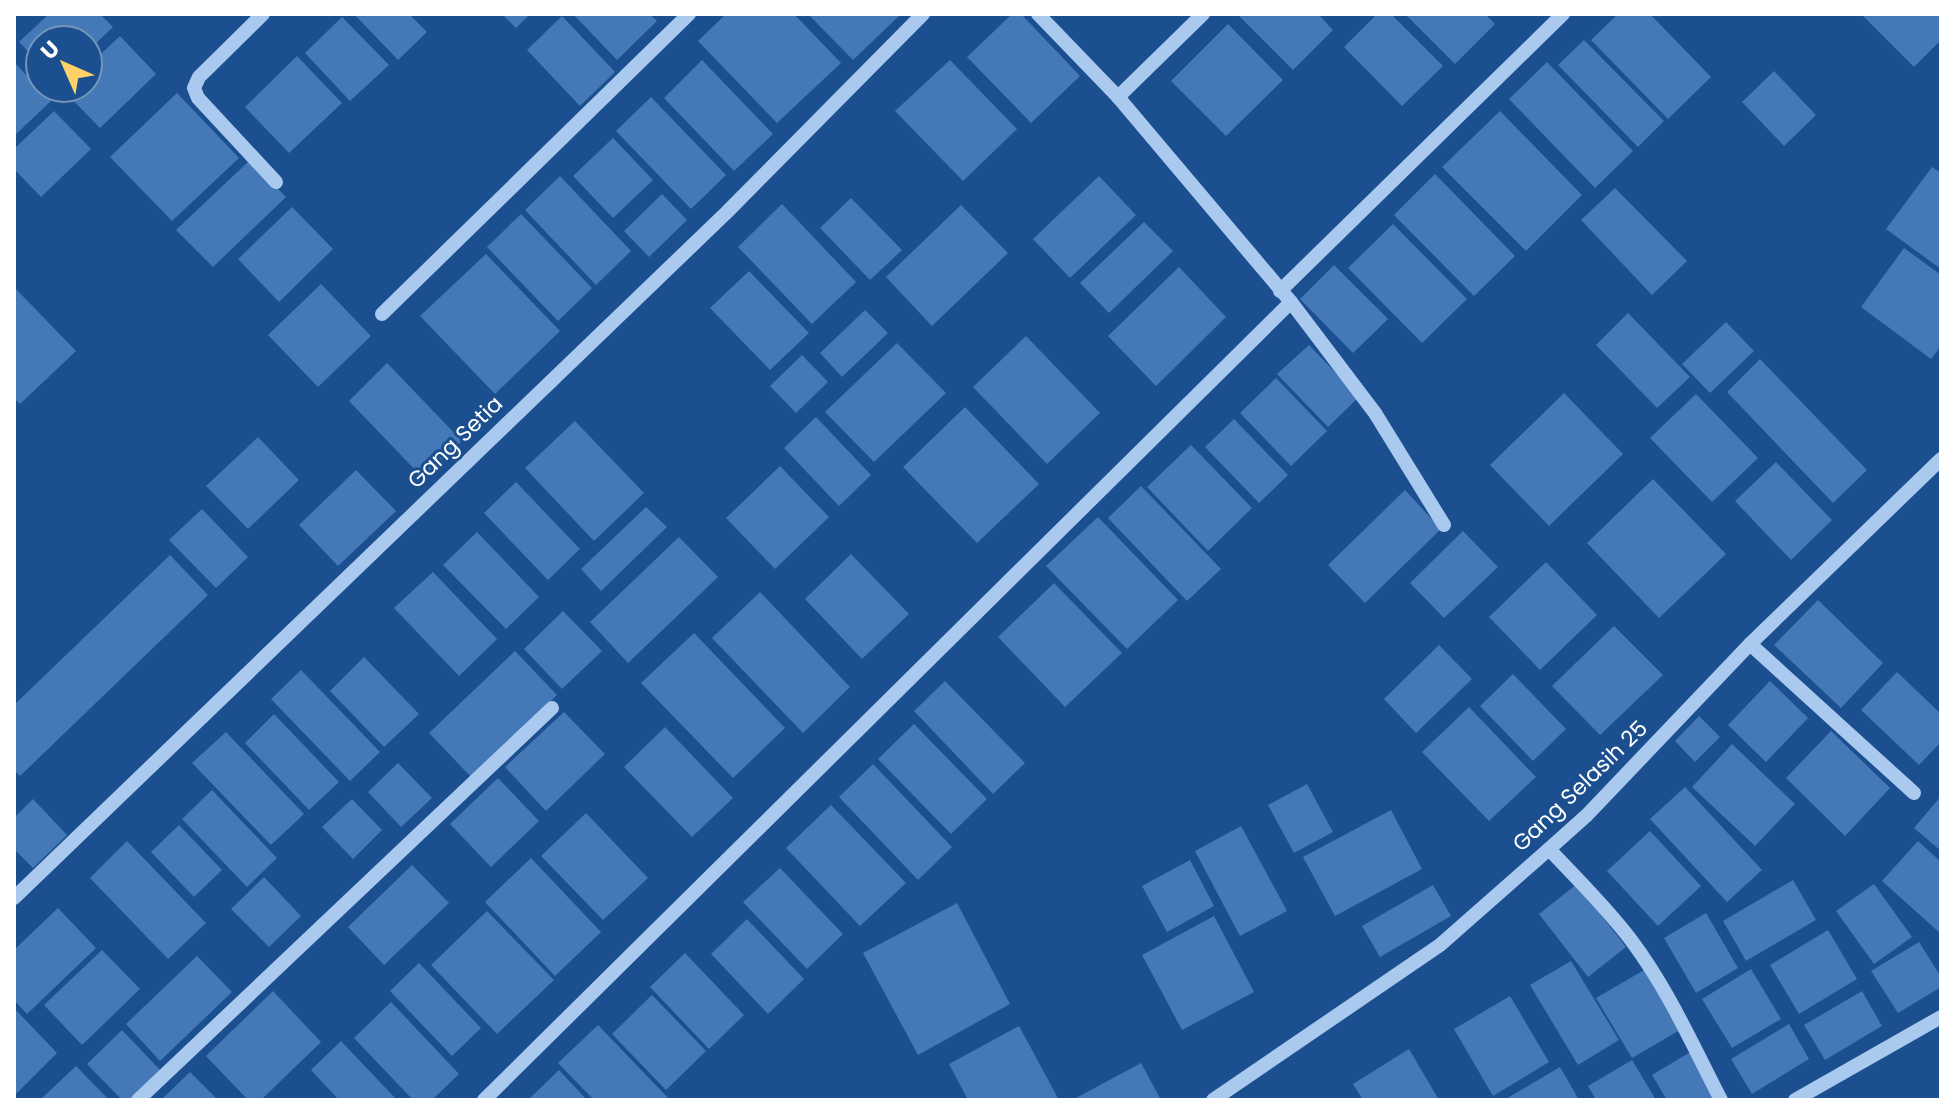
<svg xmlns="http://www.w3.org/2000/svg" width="1955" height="1114" viewBox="0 0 1955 1114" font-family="Poppins,sans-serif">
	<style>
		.building { fill: #4478b7 }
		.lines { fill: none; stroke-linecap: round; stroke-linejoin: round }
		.minor { stroke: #a9c9ee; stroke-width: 14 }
		.labels { text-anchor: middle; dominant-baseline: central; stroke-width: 6; stroke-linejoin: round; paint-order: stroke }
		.street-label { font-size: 22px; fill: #fff; stroke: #1b4f8f }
	</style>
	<rect width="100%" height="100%" fill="#1b4f8f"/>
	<g class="building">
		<polygon points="49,14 100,14 113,27 88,51 88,40 40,40 40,63 19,42"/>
		<polygon points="354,14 409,14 427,32 398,60"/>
		<polygon points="502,14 530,14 516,28"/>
		<polygon points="573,14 650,14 657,21 617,60"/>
		<polygon points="726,14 794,14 841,63 777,123 698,41"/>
		<polygon points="808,14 901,14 853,60"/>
		<polygon points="1012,14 1021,14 1080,76 1031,123 967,57"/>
		<polygon points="1237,14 1318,14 1333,30 1293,70"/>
		<polygon points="1377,14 1391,14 1443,66 1402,106 1344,47"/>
		<polygon points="1405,14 1485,14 1495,24 1455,64"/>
		<polygon points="1618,14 1650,14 1711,77 1668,119 1591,40"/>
		<polygon points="1861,14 1941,14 1941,40 1914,67"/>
		<polygon points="562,16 615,72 580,106 527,50"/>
		<polygon points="342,17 389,65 350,101 305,53"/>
		<polygon points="1228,24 1283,80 1226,136 1171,81"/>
		<polygon points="120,36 156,74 100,128 63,90 88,88 88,66"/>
		<polygon points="1584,40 1664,121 1638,147 1558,65"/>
		<polygon points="297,56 342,103 289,153 245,107"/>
		<polygon points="702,60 773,134 734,171 664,98"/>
		<polygon points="950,60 1017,129 963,181 895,111"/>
		<polygon points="14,62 51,101 14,136"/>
		<polygon points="1547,62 1633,151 1595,188 1509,99"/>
		<polygon points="1774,71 1816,115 1784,146 1742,102"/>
		<polygon points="177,93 239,158 172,221 110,157"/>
		<polygon points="651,97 726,175 691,209 616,131"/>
		<polygon points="54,111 91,149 41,197 14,169 14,149"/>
		<polygon points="1500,111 1582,195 1526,251 1442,167"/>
		<polygon points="613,138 653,180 613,218 573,176"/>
		<polygon points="250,160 286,197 213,267 176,230"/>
		<polygon points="1932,167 1941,173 1941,269 1886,229"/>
		<polygon points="1435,174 1515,256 1474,296 1394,215"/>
		<polygon points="560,176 631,251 596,285 525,210"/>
		<polygon points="1099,176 1136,215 1070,278 1033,239"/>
		<polygon points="1615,188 1687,261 1652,295 1581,220"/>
		<polygon points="662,194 687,220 649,257 624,231"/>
		<polygon points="851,198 902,250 870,280 820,228"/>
		<polygon points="782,204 856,282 812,324 738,247"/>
		<polygon points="961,205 1008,253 932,326 886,277"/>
		<polygon points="292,207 333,249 279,302 238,259"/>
		<polygon points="521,214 592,288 558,321 487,247"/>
		<polygon points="1144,222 1173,251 1109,313 1080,283"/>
		<polygon points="1393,224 1467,299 1422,343 1348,268"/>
		<polygon points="1904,248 1941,275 1941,346 1931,359 1861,307"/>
		<polygon points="486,254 560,331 495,394 420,316"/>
		<polygon points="1334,265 1388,319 1353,353 1300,299"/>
		<polygon points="1179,267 1226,317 1156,386 1108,336"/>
		<polygon points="749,271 809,333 770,370 710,308"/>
		<polygon points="321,284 371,336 318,387 268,335"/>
		<polygon points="14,287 76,351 20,404 14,398"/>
		<polygon points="865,310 888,333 842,377 820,353"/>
		<polygon points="1628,313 1690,377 1657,408 1596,345"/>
		<polygon points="1726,322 1754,351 1710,393 1682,364"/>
		<polygon points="1026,336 1100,413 1047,464 973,387"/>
		<polygon points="897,343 946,393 874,462 825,412"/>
		<polygon points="1309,345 1359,397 1328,427 1277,374"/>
		<polygon points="802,355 828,382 796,413 770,386"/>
		<polygon points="1760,359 1867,470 1833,503 1727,392"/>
		<polygon points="387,363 462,441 423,478 349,401"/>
		<polygon points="1276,378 1327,431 1291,466 1240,413"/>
		<polygon points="1564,393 1623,454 1549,526 1490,465"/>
		<polygon points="1696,394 1758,458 1712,502 1650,438"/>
		<polygon points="965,407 1039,484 977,543 903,467"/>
		<polygon points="816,417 871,475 839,506 784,448"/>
		<polygon points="1234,419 1288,475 1259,503 1205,447"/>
		<polygon points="575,421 644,493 594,541 525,468"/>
		<polygon points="258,437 299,480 248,529 206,486"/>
		<polygon points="1191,445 1252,508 1208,551 1147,487"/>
		<polygon points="1776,462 1832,520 1791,560 1735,501"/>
		<polygon points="780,466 829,517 775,569 726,518"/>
		<polygon points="356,470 396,511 338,566 299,525"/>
		<polygon points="1653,479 1726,554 1659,618 1587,543"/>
		<polygon points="516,482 580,549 548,580 484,513"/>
		<polygon points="1141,486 1221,569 1187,601 1108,518"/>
		<polygon points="1405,490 1441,529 1365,603 1328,565"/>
		<polygon points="646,507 667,527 601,591 581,569"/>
		<polygon points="202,509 248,557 216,588 169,540"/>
		<polygon points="1098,517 1178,600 1127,649 1046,566"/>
		<polygon points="1463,531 1498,567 1444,618 1410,583"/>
		<polygon points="477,532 539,597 506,629 443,565"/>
		<polygon points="679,537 718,577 628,663 590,622"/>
		<polygon points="851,554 909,614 862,659 805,599"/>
		<polygon points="170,555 208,595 20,776 14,770 14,705"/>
		<polygon points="1546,562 1597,615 1540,670 1489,617"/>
		<polygon points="433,572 497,639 459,676 394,608"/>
		<polygon points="1054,583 1122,653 1065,707 998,637"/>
		<polygon points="760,592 850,687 803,733 712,638"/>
		<polygon points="1818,600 1883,663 1841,708 1774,645"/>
		<polygon points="563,611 602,651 562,689 524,649"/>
		<polygon points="1614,626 1663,675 1600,735 1552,686"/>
		<polygon points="694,633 785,728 733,778 641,683"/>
		<polygon points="1439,645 1472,679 1416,733 1384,699"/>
		<polygon points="515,651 557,695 472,778 429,733"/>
		<polygon points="364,657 419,714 384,747 330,691"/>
		<polygon points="301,670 380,752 350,781 271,699"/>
		<polygon points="1897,672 1941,714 1941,742 1919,765 1861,710"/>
		<polygon points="1513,674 1566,729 1533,761 1480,706"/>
		<polygon points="945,681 1025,763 993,794 914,711"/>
		<polygon points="1770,681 1808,718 1766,762 1728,725"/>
		<polygon points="1469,707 1536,777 1489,821 1422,752"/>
		<polygon points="564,712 605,754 546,811 505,767"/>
		<polygon points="274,714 339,782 309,810 245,743"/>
		<polygon points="1699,716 1720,737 1695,762 1675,741"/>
		<polygon points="914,724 987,799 951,834 878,759"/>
		<polygon points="665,727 733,798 692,837 624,767"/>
		<polygon points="1831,731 1890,788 1845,836 1786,778"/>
		<polygon points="226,732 304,814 271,845 192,763"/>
		<polygon points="1732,744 1795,804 1755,846 1692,787"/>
		<polygon points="398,763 432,798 401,827 368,792"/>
		<polygon points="873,764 952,847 918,880 839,797"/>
		<polygon points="498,778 539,821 491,867 450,824"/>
		<polygon points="1307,784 1333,832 1294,853 1268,805"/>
		<polygon points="1685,787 1762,870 1727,902 1650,819"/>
		<polygon points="212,790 277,858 247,887 182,819"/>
		<polygon points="1941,796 1941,851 1914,828"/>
		<polygon points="33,799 67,835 33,868 14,849 14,818"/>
		<polygon points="352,799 382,830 353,859 322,827"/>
		<polygon points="831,805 906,883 860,926 786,848"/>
		<polygon points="1391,810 1422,869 1335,916 1303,857"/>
		<polygon points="586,813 648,878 603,920 541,856"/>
		<polygon points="179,825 222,870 194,897 151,852"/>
		<polygon points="1241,826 1287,911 1240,936 1195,851"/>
		<polygon points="1650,831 1701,886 1658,926 1607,871"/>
		<polygon points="127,841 206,923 168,959 90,878"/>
		<polygon points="1918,841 1941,862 1941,934 1882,881"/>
		<polygon points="531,858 601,932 555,976 485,902"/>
		<polygon points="1190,860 1214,906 1167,932 1142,886"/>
		<polygon points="412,865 449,903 384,965 348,927"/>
		<polygon points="780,868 843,934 807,969 743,902"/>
		<polygon points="264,877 301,916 269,947 231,909"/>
		<polygon points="1793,880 1816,920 1746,961 1723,921"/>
		<polygon points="1577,884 1626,947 1588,977 1539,914"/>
		<polygon points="1874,884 1912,937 1874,964 1836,911"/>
		<polygon points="1433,885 1451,916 1380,957 1362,926"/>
		<polygon points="957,903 1010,1004 918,1055 863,953"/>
		<polygon points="58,908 96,948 27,1014 14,1000 14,950"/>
		<polygon points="487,911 554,980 497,1034 431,965"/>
		<polygon points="1706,913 1738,968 1696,993 1664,938"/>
		<polygon points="1214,916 1254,992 1182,1030 1142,955"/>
		<polygon points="747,919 804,979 768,1014 711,954"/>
		<polygon points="1828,930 1857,979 1799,1014 1770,965"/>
		<polygon points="1919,942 1941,977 1941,987 1898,1013 1871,971"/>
		<polygon points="102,950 140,989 82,1045 44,1005"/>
		<polygon points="685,953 744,1015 709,1049 650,987"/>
		<polygon points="197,956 232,992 160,1061 126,1024"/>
		<polygon points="1571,961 1619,1040 1578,1065 1530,985"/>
		<polygon points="419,963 481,1028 452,1056 390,991"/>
		<polygon points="1751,969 1781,1019 1732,1048 1702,999"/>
		<polygon points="1644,970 1680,1030 1632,1058 1596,998"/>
		<polygon points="273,991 321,1042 261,1100 248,1100 206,1056"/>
		<polygon points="1862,991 1882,1026 1825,1060 1804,1025"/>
		<polygon points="652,995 706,1051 666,1090 612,1034"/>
		<polygon points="1510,996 1549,1062 1493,1096 1454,1029"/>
		<polygon points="391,1002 459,1074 432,1100 413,1100 354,1038"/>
		<polygon points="14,1008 57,1053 14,1096"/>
		<polygon points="1789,1024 1809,1059 1752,1094 1731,1059"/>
		<polygon points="598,1025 670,1100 594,1100 558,1063"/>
		<polygon points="1019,1026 1059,1100 968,1100 949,1064"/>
		<polygon points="122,1030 162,1072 132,1100 122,1100 87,1064"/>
		<polygon points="341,1041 397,1100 339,1100 311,1070"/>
		<polygon points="1409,1049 1439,1100 1363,1100 1353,1084"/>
		<polygon points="1692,1051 1717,1100 1667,1100 1652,1075"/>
		<polygon points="1632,1060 1656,1100 1596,1100 1588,1086"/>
		<polygon points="1141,1063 1161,1100 1078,1100 1076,1098"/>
		<polygon points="76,1066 109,1100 40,1100"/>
		<polygon points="1560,1067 1579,1100 1504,1100"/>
		<polygon points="559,1070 587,1100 528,1100"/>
		<polygon points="190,1072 218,1100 161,1100"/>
	</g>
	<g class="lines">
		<g class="minor">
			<polyline points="263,14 199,77 194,88 198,98 276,182"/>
			<polyline points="1038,14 1118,97 1291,302 1375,413 1444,525"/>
			<polyline points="1118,97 1203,14"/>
			<polyline points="1280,291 1563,14"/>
			<polyline points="382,314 689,14"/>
			<polyline points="1750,644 1914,793"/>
			<path d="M1549,849C1577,879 1606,907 1631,940C1668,989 1693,1046 1721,1100"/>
			<polyline points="14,898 727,212 923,14"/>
			<polyline points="138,1100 552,708"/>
			<polyline points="484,1100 1291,302"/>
			<polyline points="1213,1100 1440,945 1549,849 1587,815 1750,644 1941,459"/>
			<polyline points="1795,1100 1941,1017"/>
		</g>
	</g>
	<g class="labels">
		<g class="street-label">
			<text transform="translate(455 442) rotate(-44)">Gang Setia</text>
			<text transform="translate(1580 786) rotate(-44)">Gang Selasih 25</text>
		</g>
	</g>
	<rect width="1955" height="1114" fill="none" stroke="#ffffff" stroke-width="32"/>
	<g transform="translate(64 64) rotate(315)"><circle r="38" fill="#1b4f8f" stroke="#7695bc" stroke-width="2"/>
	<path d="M0-6L14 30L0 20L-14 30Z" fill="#ffd166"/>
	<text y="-12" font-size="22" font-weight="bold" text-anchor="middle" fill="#ffffff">U</text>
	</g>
</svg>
